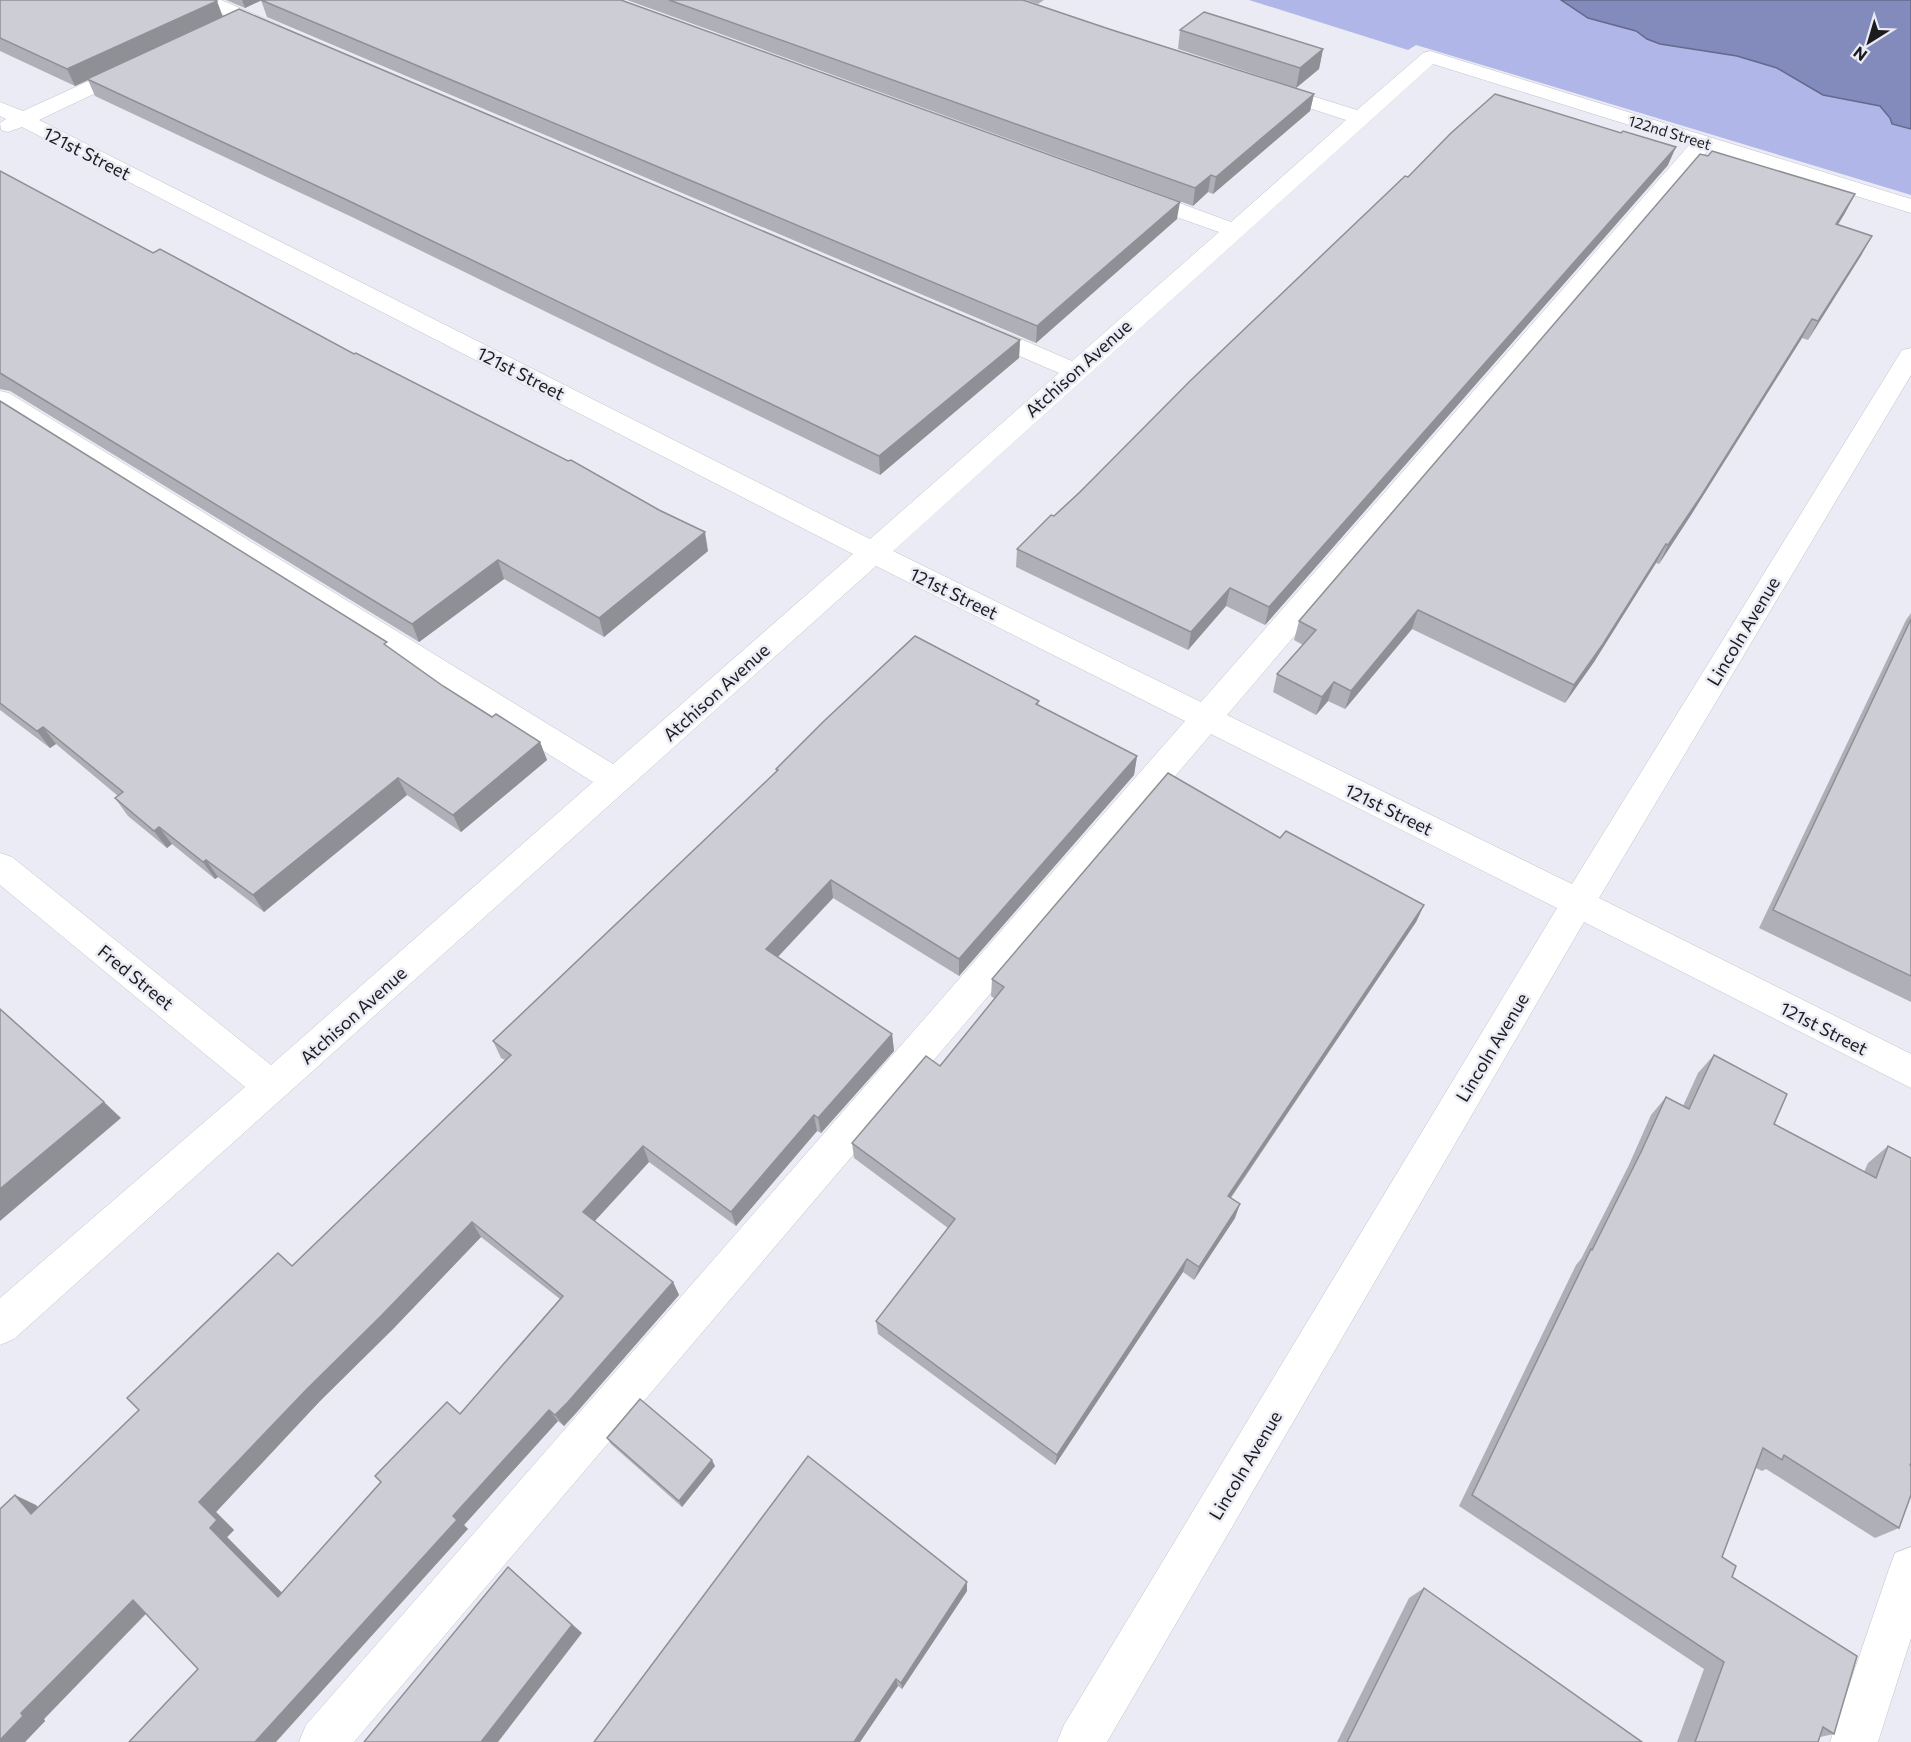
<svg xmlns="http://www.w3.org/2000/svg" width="1911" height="1742" viewBox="0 0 1911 1742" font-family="Commissioner,sans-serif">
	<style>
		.green { fill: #b0b7e8 }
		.water { fill: #838abc; stroke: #64698d; stroke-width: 1.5 }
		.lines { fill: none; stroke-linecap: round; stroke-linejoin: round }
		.minor-casing { stroke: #c2c3cb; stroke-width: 1 }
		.minor { fill: #fff; fill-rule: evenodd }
		.wall { fill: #afb0b7; fill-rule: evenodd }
		.shaded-wall { fill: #8f9095 }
		.building { fill: #cccdd5; stroke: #8f9095; stroke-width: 1.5; fill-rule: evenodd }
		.labels { text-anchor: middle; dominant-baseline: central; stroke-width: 5; stroke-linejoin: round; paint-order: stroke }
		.far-street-label { font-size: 15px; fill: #1c1c1f; stroke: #eaebf4 }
		.street-label { font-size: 18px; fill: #1c1c1f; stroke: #eaebf4 }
	</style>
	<rect width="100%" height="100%" fill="#eaebf4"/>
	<polygon class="green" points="1249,0 1911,0 1911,195 1416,45 1408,50"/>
	<polygon class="water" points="1561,0 1911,0 1911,129 1892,124 1890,118 1880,106 1823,95 1777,68 1737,56 1660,44 1647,39 1636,31 1588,18"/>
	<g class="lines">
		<defs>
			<g id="minor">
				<polygon points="196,0 221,0 280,25 283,29 280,33 266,33 198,4"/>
				<path d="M1430,51L1911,199V213L1708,150L1227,715L1572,884L1899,355L1902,350L1911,348V375L1599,898L1911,1054V1088L1584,922L1107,1742H1057L1064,1725L1557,908L1211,734L354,1742H299L306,1725L1185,721L876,566L14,1339L0,1345V1298L245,1087L0,885V853L12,857L271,1065L593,782L0,410V391L9,393L613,764L853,554L22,127L8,132L1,130L0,123L6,119L0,116V102L23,111L126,64H140L143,68L140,72L39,120L870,539L1059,373L968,334L965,329L968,324L977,322L986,324L1072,361L1219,232L1128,200L1125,195L1128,190L1136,188L1144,190L1231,222L1346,120L1263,93L1260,89L1263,85H1277L1357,110L1423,53ZM1433,64L1690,144L1201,702L893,551Z"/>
				<polygon points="1911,1547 1911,1638 1878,1742 1830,1742 1889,1569 1895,1553"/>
			</g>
		</defs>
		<use href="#minor" class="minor-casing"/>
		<use href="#minor" class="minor"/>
	</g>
	<g class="wall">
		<polygon points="0,0 223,16 1020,340 1019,358 880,475 354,218 95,96 88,80 75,86 0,51"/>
		<polygon points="226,0 262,0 245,8"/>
		<polygon points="261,0 1177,219 1036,343 267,17"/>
		<polygon points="627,0 1023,0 1109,29 1314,94 1310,111 1213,194 1208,192 1193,206"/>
		<polygon points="1026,0 1044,0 1038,4"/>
		<polygon points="1180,30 1323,49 1319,69 1296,88 1178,49"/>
		<polygon points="1668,165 1265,625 1226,606 1188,650 1016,567 1017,549 1054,516 1408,177"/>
		<polygon points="0,171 153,253 708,551 604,637 504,579 419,642 10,391 0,389"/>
		<polygon points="1855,194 1845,213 1838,225 1862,254 1808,340 1802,338 1691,515 1659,564 1656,563 1594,662 1565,703 1412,629 1345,709 1328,701 1316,715 1273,692 1277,674 1303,645 1294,640 1299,621"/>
		<polygon points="0,401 389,648 443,686 492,717 540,742 547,760 461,832 407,795 264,912 218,877 215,879 172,844 167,848 128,816 115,798 118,796 56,744 50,748 0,710"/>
		<polygon points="1911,613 1911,1002 1759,928 1906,620"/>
		<path d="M1039,701L1038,705L1137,756L1134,775L959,976L833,898L778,957L892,1034L894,1051L821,1133L817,1131L736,1226L649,1162L595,1221L673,1282L679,1295L576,1413L564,1426L558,1421L464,1525L468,1529L198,1669L146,1614L44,1719L45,1721L25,1742L36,1505L38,1508L292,1266L505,1060L501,1058L493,1041L776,772V769ZM481,1237L560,1299L460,1414L282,1593L227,1537L234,1530L216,1512L320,1401L393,1329Z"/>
		<polygon points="1280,838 1424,905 1416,922 1231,1198 1235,1218 1194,1280 1183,1272 1055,1465 878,1334 876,1321 948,1228 854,1158 852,1143 940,1066 995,999 991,996 992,979"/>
		<polygon points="1714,1055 1774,1124 1864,1172 1868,1163 1888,1146 1899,1528 1875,1538 1766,1469 1762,1471 1756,1468 1722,1557 1732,1577 1834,1734 1820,1737 1818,1742 1677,1742 1704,1669 1459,1506 1576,1265 1581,1259 1628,1167 1651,1115 1666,1097 1683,1106 1698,1073"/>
		<polygon points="607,1438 715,1466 682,1507 611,1444"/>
		<polygon points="1424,1588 1642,1742 1337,1742 1409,1598"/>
		<polygon points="967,1591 902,1689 898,1686 860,1742 594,1742"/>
	</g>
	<g class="shaded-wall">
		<polygon points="242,0 262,0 245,8"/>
		<polygon points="217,1 223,17 87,79 88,80 75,86 67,69"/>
		<polygon points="1323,49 1319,69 1296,88 1300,68"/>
		<polygon points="1314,94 1310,111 1213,194 1216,177"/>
		<polygon points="1676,147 1668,165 1265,625 1269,607"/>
		<polygon points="1211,175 1208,192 1193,206 1195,188"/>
		<polygon points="1855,194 1845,213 1826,243 1836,224"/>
		<polygon points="1180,202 1177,219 1036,343 1037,326"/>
		<polygon points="1872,236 1862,254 1808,340 1818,321"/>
		<polygon points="1812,319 1802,338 1691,515 1659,564 1668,545"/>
		<polygon points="1020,340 1019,358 880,475 879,456"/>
		<polygon points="705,532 708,551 604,637 599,618"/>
		<polygon points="1666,544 1656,563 1594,662 1565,703 1574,685"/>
		<polygon points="498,560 504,579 419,642 412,624"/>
		<polygon points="1230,588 1226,606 1188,650 1191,632"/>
		<polygon points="1418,610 1412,629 1345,709 1351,691"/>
		<polygon points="1334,682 1328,701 1316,715 1322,697"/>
		<polygon points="43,727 56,744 50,748 37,731"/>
		<polygon points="540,742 547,760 461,832 453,815"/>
		<polygon points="1137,756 1134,775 959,976 959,959"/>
		<polygon points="398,778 407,795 264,912 253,895"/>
		<polygon points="159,827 172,844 167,848 154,831"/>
		<polygon points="206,860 218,877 215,879 203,862"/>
		<polygon points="831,880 833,898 769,966 766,949"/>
		<polygon points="1424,905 1416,922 1222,1210 1228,1196"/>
		<polygon points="892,1034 894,1051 821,1133 818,1118"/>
		<polygon points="104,1102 121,1118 0,1221 0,1189"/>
		<polygon points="814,1115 817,1131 736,1226 731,1212"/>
		<polygon points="643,1146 649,1162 590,1226 583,1212"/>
		<polygon points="1240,1204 1235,1218 1194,1280 1199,1267"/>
		<polygon points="472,1222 481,1237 393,1329 320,1401 216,1512 234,1530 227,1537 293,1604 278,1597 210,1528 199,1502 306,1390"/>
		<polygon points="1187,1259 1183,1272 1055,1465 1057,1455"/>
		<polygon points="673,1282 679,1295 576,1413 564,1426 555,1415"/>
		<polygon points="549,1410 558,1421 464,1525 468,1529 276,1742 255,1742 453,1516"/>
		<polygon points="712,1460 715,1466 682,1507 679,1501"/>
		<polygon points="15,1495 36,1505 52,1524 31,1514"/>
		<polygon points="508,1567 582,1633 498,1742 481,1742"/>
		<polygon points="967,1582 967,1591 902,1689 901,1683"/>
		<polygon points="133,1600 152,1607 44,1719 45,1721 25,1742 0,1742 0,1740 21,1713"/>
		<polygon points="896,1679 898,1686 860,1742 854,1742"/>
	</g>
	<g class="building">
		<polygon points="0,0 215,0 217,1 67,69 0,38"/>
		<polygon points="261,0 621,0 1180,202 1037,326"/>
		<polygon points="669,0 1023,0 1109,29 1314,94 1216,177 1211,175 1195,188"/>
		<polygon points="239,9 1020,340 879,456 347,200 87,79"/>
		<polygon points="1204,12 1323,49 1300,68 1180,30"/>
		<polygon points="1495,94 1621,133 1623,131 1676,147 1269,607 1230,588 1191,632 1017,549 1051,515 1054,516 1080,492 1190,381 1405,176 1408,177 1451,133"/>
		<polygon points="1712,151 1855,194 1836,224 1872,236 1818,321 1812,319 1701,496 1668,545 1666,544 1603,644 1574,685 1418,610 1351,691 1334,682 1322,697 1277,674 1316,630 1299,621 1700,154 1708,156"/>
		<polygon points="0,171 153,253 160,249 354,354 356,353 568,461 571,460 659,510 705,532 599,618 498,560 412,624 0,373"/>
		<polygon points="0,401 387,642 384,644 443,686 492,717 496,714 540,742 453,815 398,778 253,895 206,860 203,862 159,827 154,831 115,798 123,792 43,727 37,731 0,703"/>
		<polygon points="1911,619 1911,976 1773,910"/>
		<path d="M915,636L1039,701L1036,704L1137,756L959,959L831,880L766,949L892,1034L818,1118L814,1115L731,1212L643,1146L583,1212L673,1282L568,1402L555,1415L549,1410L453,1516L457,1520L255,1742H129L198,1669L133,1600L21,1713L23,1716L0,1740V1509L15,1495L31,1514L139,1410L127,1398L278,1253L292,1266L511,1055L493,1041L778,770L776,769L824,721ZM472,1222L563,1296L460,1414L447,1402L375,1476L381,1482L278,1597L210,1528L217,1520L199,1502L306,1390L381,1316Z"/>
		<polygon points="1168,773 1280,838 1286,831 1424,905 1228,1196 1240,1204 1199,1267 1187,1259 1057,1455 876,1321 955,1219 852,1143 926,1056 940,1066 1004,987 992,979"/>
		<polygon points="0,1009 104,1102 0,1189"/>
		<polygon points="1714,1055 1787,1094 1774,1124 1876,1178 1888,1146 1911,1158 1911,1463 1910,1465 1911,1466 1911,1495 1899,1528 1784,1455 1782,1460 1763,1448 1722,1557 1736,1566 1732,1577 1857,1656 1834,1734 1823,1727 1818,1742 1695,1742 1724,1662 1472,1495 1591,1249 1592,1250 1642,1150 1666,1097 1689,1109"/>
		<polygon points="640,1399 712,1460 679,1501 607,1438"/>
		<polygon points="808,1456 967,1582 901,1683 896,1679 854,1742 594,1742"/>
		<polygon points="508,1567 572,1625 481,1742 364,1742"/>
		<polygon points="1424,1588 1642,1742 1347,1742"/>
	</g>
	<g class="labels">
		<g class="far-street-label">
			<text transform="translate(1670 132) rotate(17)">122nd Street</text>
		</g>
		<g class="street-label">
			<text transform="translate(87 153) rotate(27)">121st Street</text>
			<text transform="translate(1078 368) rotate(-42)">Atchison Avenue</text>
			<text transform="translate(521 373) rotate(27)">121st Street</text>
			<text transform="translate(954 593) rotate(26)">121st Street</text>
			<text transform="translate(1743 631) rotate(-59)">Lincoln Avenue</text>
			<text transform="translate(716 692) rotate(-42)">Atchison Avenue</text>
			<text transform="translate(1389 809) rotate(26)">121st Street</text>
			<text transform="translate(136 977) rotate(39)">Fred Street</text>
			<text transform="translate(353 1015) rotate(-42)">Atchison Avenue</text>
			<text transform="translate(1824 1028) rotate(27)">121st Street</text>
			<text transform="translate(1492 1047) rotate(-59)">Lincoln Avenue</text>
			<text transform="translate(1245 1465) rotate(-59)">Lincoln Avenue</text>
		</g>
	</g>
	<g transform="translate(1869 42) rotate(217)" stroke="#eaebf4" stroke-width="4.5" paint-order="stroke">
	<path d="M0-4.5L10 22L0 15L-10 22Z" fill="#1c1c1f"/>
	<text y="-9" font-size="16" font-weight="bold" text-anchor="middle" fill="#1c1c1f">N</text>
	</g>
</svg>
